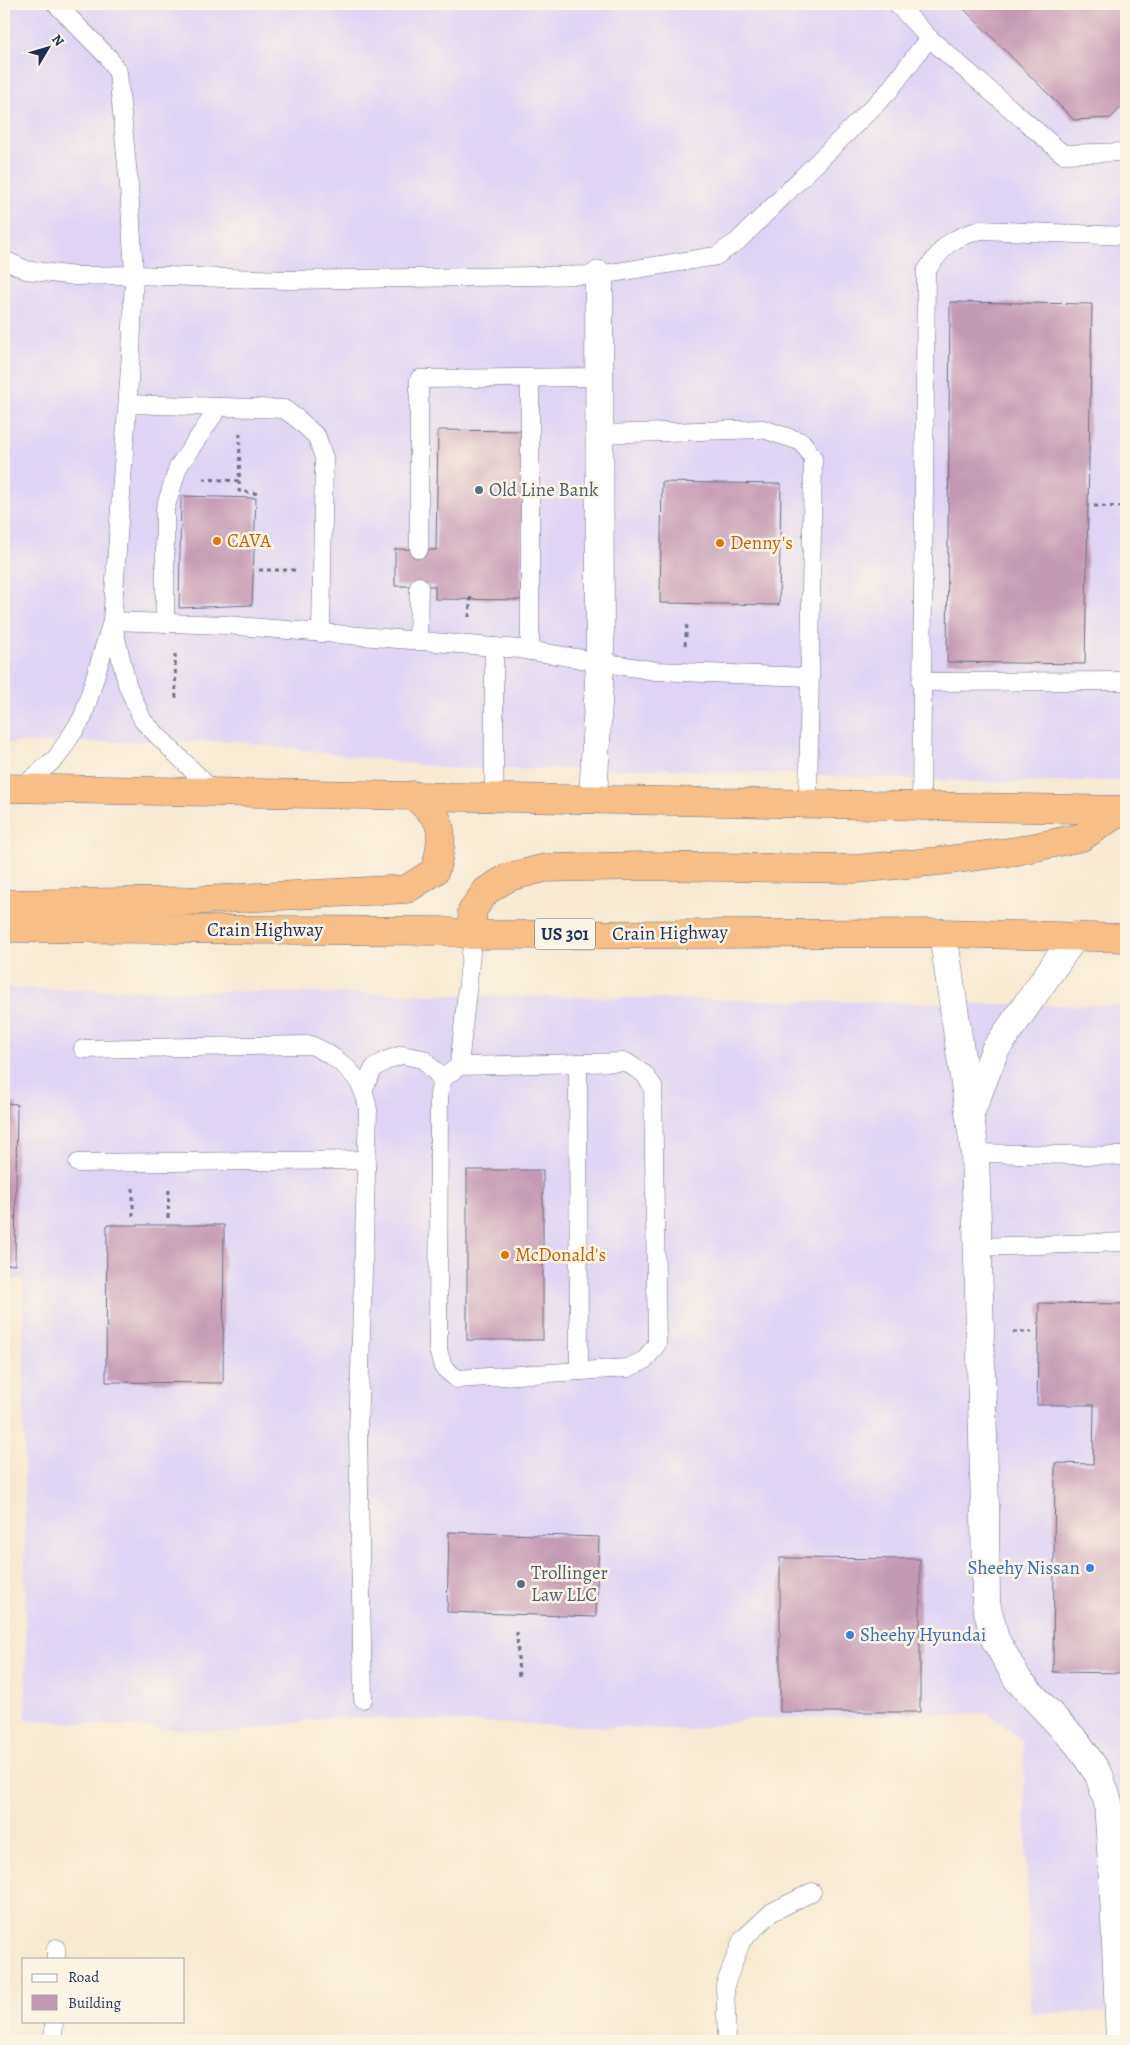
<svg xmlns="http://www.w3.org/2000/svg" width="1130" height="2045" viewBox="0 0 1130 2045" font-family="Alegreya,serif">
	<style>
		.built { fill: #dfd4f4 }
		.building { fill: #c398b3 }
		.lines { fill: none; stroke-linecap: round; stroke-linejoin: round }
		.service-casing { stroke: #687087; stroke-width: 19 }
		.minor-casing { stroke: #687087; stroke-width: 29 }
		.trunk-casing { stroke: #687087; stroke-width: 29 }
		.path { stroke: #687087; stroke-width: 3; stroke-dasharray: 4 4; stroke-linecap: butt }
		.service { stroke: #fff; stroke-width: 18 }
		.minor { stroke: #fff; stroke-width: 28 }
		.trunk { stroke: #f7be87; stroke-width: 28 }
		.service-dot { fill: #5c6f8a; stroke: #fcf5e5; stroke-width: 2 }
		.food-dot { fill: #e8710a; stroke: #fcf5e5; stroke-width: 2 }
		.shop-dot { fill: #3f7fe0; stroke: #fcf5e5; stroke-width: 2 }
		.labels { text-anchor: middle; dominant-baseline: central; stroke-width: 5; stroke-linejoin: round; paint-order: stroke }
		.shield { fill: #fcf5e5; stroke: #5e6a86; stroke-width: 1 }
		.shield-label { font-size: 18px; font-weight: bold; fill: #1b2f5e }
		.service-label { font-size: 19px; fill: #4e5e75; stroke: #fcf5e5; text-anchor: start }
		.food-label { font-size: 19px; fill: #c56008; stroke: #fcf5e5; text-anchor: start }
		.street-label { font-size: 19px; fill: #1b2f5e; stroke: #fcf5e5 }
		.shop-label { font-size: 19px; fill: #366cbe; stroke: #fcf5e5; text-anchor: end }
	</style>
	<rect width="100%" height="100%" fill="#fcf5e5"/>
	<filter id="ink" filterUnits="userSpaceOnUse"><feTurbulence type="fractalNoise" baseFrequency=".02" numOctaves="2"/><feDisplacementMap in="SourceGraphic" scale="10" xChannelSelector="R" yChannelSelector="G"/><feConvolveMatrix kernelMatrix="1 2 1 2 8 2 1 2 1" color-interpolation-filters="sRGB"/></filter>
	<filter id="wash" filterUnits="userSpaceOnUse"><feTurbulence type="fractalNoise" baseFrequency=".0096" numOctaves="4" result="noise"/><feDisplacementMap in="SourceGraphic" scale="20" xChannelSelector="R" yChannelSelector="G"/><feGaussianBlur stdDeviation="1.12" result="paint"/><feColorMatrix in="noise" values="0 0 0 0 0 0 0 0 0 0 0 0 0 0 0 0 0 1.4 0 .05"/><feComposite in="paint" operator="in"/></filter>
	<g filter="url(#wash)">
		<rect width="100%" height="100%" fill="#f7e9d2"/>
		<g class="built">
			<polygon points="4,4 1126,4 1126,780 1005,783 668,769 453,769 233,741 4,743"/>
			<polygon points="4,988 1126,1006 1126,2012 1031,2013 1023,1742 988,1713 751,1719 687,1730 332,1717 236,1732 26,1720 23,1278 4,1283"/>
		</g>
		<g id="blocks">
			<g class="building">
				<polygon points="959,4 1126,4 1126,102 1111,118 1074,120"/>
				<polygon points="950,302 1092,304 1085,664 947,662"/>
				<polygon points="438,430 523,431 521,600 435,599 435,586 395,586 395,549 436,550"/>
				<polygon points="662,482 781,484 779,605 660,603"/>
				<polygon points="181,496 256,498 252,605 179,608"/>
				<polygon points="4,1103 17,1104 15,1265 4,1264"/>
				<rect x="467" y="1170" width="76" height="170"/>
				<polygon points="107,1225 224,1225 223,1383 106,1382"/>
				<polygon points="1039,1303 1126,1304 1126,1673 1053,1672 1055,1463 1093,1464 1094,1405 1037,1405"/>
				<polygon points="449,1532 599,1537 596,1617 447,1612"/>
				<polygon points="780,1558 920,1559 920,1712 780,1712"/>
			</g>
		</g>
	</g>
	<g filter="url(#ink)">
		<use href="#blocks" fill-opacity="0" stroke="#687087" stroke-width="1"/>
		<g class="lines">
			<defs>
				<g id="service">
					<polyline points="929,38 1063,154 1126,152"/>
					<polyline points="4,260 26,270 75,276 134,275 289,280 599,275 716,256 738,241 888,92 929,38 897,4"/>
					<polyline points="530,378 530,651"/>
					<polyline points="128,404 284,409 299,420 317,437 324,458 321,633"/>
					<polyline points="600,434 763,429 802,442 813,458 808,804"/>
					<polyline points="419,549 419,379 599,377"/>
					<polyline points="112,621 226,625 520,649 656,671 810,677"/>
					<polyline points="112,621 127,684 143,721 214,792"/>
					<polyline points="165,623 165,509 178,467 219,407"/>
					<polyline points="418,641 419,586"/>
					<polyline points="494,647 494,797"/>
					<polyline points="921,682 1126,681"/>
					<polyline points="21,788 57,757 83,717 112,621 131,353 134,275 129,186 118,73 109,58 56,4"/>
					<path d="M921,806L926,271C946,244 948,239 981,230L1126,236"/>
					<path d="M83,1049L311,1045C330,1053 356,1071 363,1091C366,1097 367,1104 368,1110L358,1434L363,1699"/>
					<polyline points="578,1063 579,1371"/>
					<polyline points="459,1066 442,1079 439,1095 438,1350 443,1367 457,1379 628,1368 645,1360 657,1344 653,1086 644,1074 626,1062 459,1066 473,935"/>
					<polyline points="363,1089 374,1068 387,1060 402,1055 423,1059 442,1079"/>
					<polyline points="975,1153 1126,1156"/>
					<polyline points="78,1163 367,1160"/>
					<polyline points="979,1247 1126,1242"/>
					<polyline points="56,1959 56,1948"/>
					<polyline points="53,2041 54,2021"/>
					<polyline points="727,2041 725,1985 742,1940 772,1912 812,1892"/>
				</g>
				<g id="minor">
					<polyline points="593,799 600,662 599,275"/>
					<polyline points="943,933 975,1153 985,1509 986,1603 995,1639 1018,1680 1078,1744 1099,1775 1108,1802 1114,1896 1120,2041"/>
					<polyline points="970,1114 995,1050 1075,936"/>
				</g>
				<g id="trunk">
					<polyline points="4,788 1126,810"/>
					<path d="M4,904L186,901L407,889L435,871C439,856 445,832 436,818C430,809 420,802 413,795"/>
					<polyline points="4,928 443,931 473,935 943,933 1126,938"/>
					<polyline points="473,935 472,911 486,891 509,877 545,868 645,866 855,869 940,861 1017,851 1082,837 1122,810"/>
				</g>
			</defs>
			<use href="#service" class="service-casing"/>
			<use href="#minor" class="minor-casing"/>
			<use href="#trunk" class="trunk-casing"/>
			<g class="path">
				<polyline points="240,433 239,491 260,494"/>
				<polyline points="203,479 239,481"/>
				<polyline points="1094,506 1126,507"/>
				<polyline points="259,570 296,570"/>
				<polyline points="469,617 471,593"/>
				<polyline points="685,645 687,624"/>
				<polyline points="175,654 176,702"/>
				<polyline points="133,1188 133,1218"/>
				<polyline points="168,1218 169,1189"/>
				<polyline points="1013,1332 1032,1332"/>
				<polyline points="517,1632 519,1680"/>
			</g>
			<use href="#service" class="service"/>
			<use href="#minor" class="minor"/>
			<use href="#trunk" class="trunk"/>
		</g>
	</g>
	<g class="service-dot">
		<circle cx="479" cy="490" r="5"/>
		<circle cx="521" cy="1584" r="5"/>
	</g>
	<g class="food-dot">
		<circle cx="217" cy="541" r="5"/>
		<circle cx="720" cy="543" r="5"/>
		<circle cx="505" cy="1255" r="5"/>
	</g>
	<g class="shop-dot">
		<circle cx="1090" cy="1568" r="5"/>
		<circle cx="850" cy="1635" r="5"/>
	</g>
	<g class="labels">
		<rect class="shield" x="535" y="918.5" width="60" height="31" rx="4"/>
		<g class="shield-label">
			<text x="565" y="934">US 301</text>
		</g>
		<g class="service-label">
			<text x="489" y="490">Old Line Bank</text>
			<text x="531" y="1573">Trollinger<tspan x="531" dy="22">Law LLC</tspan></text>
		</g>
		<g class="food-label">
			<text x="227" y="541">CAVA</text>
			<text x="730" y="543">Denny's</text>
			<text x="515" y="1255">McDonald's</text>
		</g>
		<g class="street-label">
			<text x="265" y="930">Crain Highway</text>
			<text transform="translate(670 933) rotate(-1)">Crain Highway</text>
		</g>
		<g class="shop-label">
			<text x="1080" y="1568">Sheehy Nissan</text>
			<text x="860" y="1635" text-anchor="start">Sheehy Hyundai</text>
		</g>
	</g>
	<rect width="1130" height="2045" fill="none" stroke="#fcf5e5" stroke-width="20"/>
	<rect x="22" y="1958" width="162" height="65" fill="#fcf5e5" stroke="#a2a6af"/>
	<rect x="32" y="1974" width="25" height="8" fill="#ffffff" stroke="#a2a6af"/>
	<text x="68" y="1982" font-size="15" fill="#1b2f5e">Road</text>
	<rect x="32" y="1995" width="25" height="15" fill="#c398b3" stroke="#a2a6af"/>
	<text x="68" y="2008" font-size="15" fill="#1b2f5e">Building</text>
	<g transform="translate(48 48) rotate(52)" stroke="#fcf5e5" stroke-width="4" paint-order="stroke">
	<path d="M0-4L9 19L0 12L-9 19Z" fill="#1b2f5e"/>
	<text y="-8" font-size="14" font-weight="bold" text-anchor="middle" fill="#1b2f5e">N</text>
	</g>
</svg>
